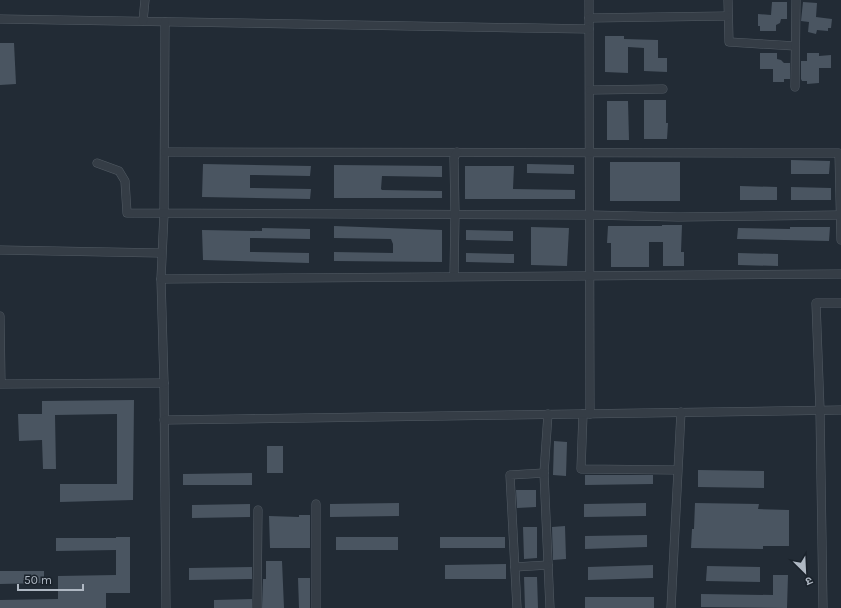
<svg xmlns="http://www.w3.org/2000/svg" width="841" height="608" viewBox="0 0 841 608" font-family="Karla,'Noto Sans Devanagari',sans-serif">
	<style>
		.building { fill: #4a5561 }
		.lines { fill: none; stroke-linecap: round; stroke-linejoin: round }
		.street-casing { stroke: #525b64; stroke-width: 9 }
		.street { stroke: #353d46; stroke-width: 8 }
	</style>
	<rect width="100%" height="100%" fill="#222b35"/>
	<g class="building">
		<polygon points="772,2 787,2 787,19 781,19 780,23 776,25 776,31 760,31 760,26 758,26 758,14 771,15"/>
		<polygon points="803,2 817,3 816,17 832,19 831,28 828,28 828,31 817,30 816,34 808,32 809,22 801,21"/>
		<polygon points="605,36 624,36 624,39 658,40 658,58 667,58 667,72 644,71 644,48 628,47 628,73 605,72"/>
		<polygon points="0,43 14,43 16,84 0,85"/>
		<polygon points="760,53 777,53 777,59 781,60 784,63 790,63 790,79 784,79 784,82 773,82 773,69 760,69"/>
		<polygon points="807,53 819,53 819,56 831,55 831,68 819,68 819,83 807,84 807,81 802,81 801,79 801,61 807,61"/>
		<polygon points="644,100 666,100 666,123 668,123 667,139 644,139"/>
		<polygon points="607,101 628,101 629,140 607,140"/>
		<polygon points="791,160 830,161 829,174 791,174"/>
		<rect x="610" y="162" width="70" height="39"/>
		<polygon points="203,164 311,166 310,176 250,175 250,188 311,189 310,199 202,197"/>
		<polygon points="527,164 574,165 574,174 527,173"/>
		<polygon points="334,165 442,166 442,177 382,176 381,189 382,190 442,191 442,198 334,198"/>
		<polygon points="465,166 514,166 513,189 575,190 575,199 465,199"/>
		<polygon points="740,186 777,187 777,200 740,200"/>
		<polygon points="791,187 831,188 831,200 791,200"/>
		<polygon points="662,225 682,225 681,252 684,252 684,266 663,266 663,242 649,242 649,267 611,267 611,243 607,243 608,226 662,226"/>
		<polygon points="334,226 442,230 442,262 334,261 334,252 393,253 393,244 391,239 334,238"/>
		<polygon points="531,227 569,228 567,266 531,265"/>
		<polygon points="790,227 830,227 829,241 737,239 738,228 790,229"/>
		<polygon points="262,228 310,229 310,239 250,238 250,252 309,253 309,263 203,260 202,230 262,231"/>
		<polygon points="466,230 513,231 513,241 466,240"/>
		<polygon points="466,253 514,254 514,263 466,262"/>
		<polygon points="738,253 778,254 778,266 738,265"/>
		<polygon points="134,400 133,500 60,502 60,484 117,484 117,414 55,415 56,469 43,469 42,440 19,441 18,414 42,414 42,401"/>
		<polygon points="554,441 567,442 566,476 553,475"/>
		<rect x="267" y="446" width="16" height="27"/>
		<polygon points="698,470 764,471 764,488 698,487"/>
		<polygon points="252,473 252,485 183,485 183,474"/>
		<polygon points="585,475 653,475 653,484 585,485"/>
		<polygon points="516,490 536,490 536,507 517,508"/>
		<polygon points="399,503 399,516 330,517 330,504"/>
		<polygon points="646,503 646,516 584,517 584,504"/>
		<polygon points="695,503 759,504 758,509 789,510 789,546 763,546 763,549 691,548 692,529 694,529"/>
		<polygon points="250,504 250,517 192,518 192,505"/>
		<polygon points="299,515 310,515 310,548 270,548 269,516 299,517"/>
		<polygon points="565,526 566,559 553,560 552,527"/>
		<polygon points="523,527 537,527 537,558 524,559"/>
		<polygon points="647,535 647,547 585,549 585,536"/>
		<polygon points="116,537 130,537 130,593 106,593 106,608 0,608 0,600 58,599 58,576 116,575 116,550 56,551 56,538 116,538"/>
		<rect x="336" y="537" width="62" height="13"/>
		<rect x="440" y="537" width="65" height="11"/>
		<polygon points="266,561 282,561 284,608 262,608 263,579 266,579"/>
		<polygon points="506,564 506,579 445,579 445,565"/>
		<polygon points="653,565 653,578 588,580 588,567"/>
		<polygon points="707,566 760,567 760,582 706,581"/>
		<polygon points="252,567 252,579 189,580 189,568"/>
		<polygon points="0,571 44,571 44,583 0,584"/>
		<polygon points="773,575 788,575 787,608 701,607 701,594 773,595"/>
		<polygon points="524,577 537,577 538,608 525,608"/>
		<polygon points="298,578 310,578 310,608 299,608"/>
		<rect x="585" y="597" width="69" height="11"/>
		<polygon points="252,599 252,608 214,608 214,600"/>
	</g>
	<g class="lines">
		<defs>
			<g id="street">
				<polyline points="589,0 590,414"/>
				<polyline points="728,0 729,42 795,46"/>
				<polyline points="589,18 728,16"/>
				<polyline points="0,19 589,29"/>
				<polyline points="143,21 145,0"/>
				<polyline points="165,22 164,214 161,279 164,383 166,608"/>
				<polyline points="795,87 796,0"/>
				<polyline points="590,90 663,89"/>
				<polyline points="165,152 839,153 841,240"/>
				<polyline points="97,163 119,171 125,181 127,213 590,215 678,217 840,215"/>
				<polyline points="0,250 161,253"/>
				<polyline points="454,276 455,214 454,158 457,152"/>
				<path d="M161,279C387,277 614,276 841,274"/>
				<polyline points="0,316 1,384 164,383"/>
				<polyline points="548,414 544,473 550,608"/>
				<polyline points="583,414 581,469 677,470"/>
				<polyline points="164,420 841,410"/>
				<polyline points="316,504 316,608"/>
				<polyline points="515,567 548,565"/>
				<polyline points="257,608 258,510"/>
				<polyline points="517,608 510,475 544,473"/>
				<polyline points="671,608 681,412"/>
				<polyline points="823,608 820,410 816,303 841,303"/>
			</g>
		</defs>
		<use href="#street" class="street-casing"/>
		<use href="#street" class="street"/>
	</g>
	<g transform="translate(805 572) rotate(156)" stroke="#1a222b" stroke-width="3" paint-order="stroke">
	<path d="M0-3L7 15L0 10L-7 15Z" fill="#afb8c3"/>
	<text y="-6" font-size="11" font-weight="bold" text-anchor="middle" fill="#afb8c3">उ</text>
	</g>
	<path d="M18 584v6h65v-6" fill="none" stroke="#afb8c3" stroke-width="2"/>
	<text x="24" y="584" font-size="12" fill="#afb8c3" stroke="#1a222b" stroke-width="3" paint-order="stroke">50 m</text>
</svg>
